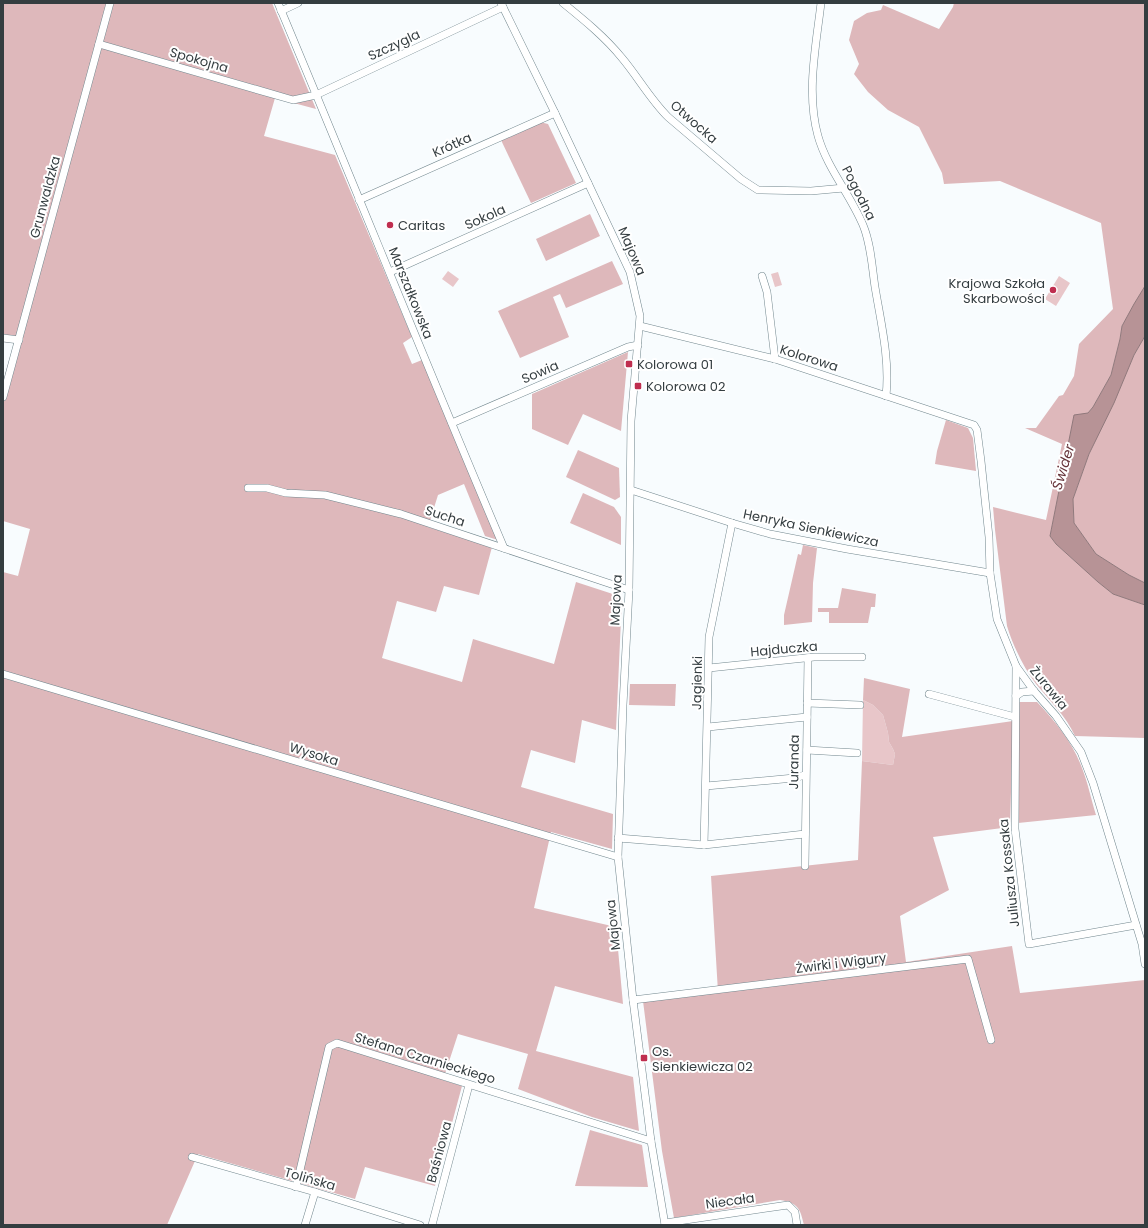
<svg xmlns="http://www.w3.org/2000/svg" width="1148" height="1228" viewBox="0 0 1148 1228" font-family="Poppins,sans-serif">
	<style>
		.green { fill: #e8c6c9 }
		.forest { fill: #deb8bb }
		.water { fill: #b79396; stroke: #90797c }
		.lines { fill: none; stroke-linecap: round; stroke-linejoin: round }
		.minor-casing { stroke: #72878e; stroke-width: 8 }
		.minor { stroke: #fff; stroke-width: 7 }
		.poi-dot { fill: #bf2e4f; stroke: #fff; stroke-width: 1.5 }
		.labels { text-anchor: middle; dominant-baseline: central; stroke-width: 4; stroke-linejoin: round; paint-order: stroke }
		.street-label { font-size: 13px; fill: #343d40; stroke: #fff }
		.poi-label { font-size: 13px; fill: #343d40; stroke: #fff; text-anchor: start }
		.water-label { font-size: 14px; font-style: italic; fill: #66343a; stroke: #fff }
	</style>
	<rect width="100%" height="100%" fill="#f8fcfe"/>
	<g class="green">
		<polygon points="448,271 459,279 453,287 442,279"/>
		<polygon points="778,272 782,285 775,287 771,274"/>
		<polygon points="1059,276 1070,283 1056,306 1045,299"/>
		<polygon points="863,700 873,705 883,715 888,733 889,742 893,749 895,754 893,765 862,761"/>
	</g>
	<g class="forest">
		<polygon points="3,3 272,3 316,109 275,98 264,136 335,155 412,337 403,343 412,364 422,360 498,540 485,536 464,484 438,495 428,527 492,547 479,595 444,586 436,612 397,601 382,658 462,682 473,639 554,664 576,582 622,597 616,730 582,720 575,763 531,750 521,787 613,814 612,849 551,832 534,908 616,927 623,1004 555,986 536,1051 633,1077 639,1131 592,1117 518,1089 528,1054 458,1034 443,1080 462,1086 435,1186 365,1167 355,1199 198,1154 167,1225 3,1225 3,572 18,576 30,529 3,521 3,382 14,343 3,342"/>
		<path d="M954,3H1145V286L1122,326L1120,339L1111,375L1093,407L1088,413L1061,483L1050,536L1056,544L1098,582L1113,594L1145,605V738L1075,736C1066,716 1050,701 1036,684C1024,668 1013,646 1007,626L995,530L993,507L1046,520L1062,444L1025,428H1036L1059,396L1063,395L1074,376L1079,344L1113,309L1101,223L1000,181L944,184L942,173L919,127L888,110L868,92L854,74L859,64L849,40L854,21L867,13L881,10L883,5L939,29L953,7Z"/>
		<polygon points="540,122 548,124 576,183 531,203 501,140"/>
		<polygon points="590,214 600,236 546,261 536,239"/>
		<polygon points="612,261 623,284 566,308 560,294 553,297 569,337 520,358 498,311"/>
		<polygon points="1145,336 1145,583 1129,575 1096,554 1074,523 1073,499 1089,454 1134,355"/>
		<polygon points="628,352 621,431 583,414 568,445 532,429 532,394"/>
		<polygon points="946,420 968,428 973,438 976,471 935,464 937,451"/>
		<polygon points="578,450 619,468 620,497 615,500 566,477"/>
		<polygon points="583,493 614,507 621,517 621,545 570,523"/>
		<polygon points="803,545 817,548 813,583 812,622 784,625 784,615 798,554 801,555"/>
		<polygon points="842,588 876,594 875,607 871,607 868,623 829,623 829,612 818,612 818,608 838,608"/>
		<path d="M864,678L910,689L902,737L1013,721L1010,827L933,837L949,890L900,916L906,962L1012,946L1020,993L1145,980V1225H804C800,1208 798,1203 780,1200L674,1218L662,1151L643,1001L718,992L711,876L858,860L862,761L893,765L895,754L893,749L889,742L888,733L883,715L873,705L863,700Z"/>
		<polygon points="630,684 676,684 675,706 629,705"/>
		<path d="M1019,702H1037C1055,721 1073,743 1082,768C1088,783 1091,799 1096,815L1018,823Z"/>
		<polygon points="590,1130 642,1145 648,1187 575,1186"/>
	</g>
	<polygon class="water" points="1145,286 1145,336 1134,355 1114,403 1089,454 1073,499 1074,523 1096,554 1129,575 1145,583 1145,605 1113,594 1098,582 1056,544 1050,536 1074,415 1088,413 1093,407 1111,375 1120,339 1122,326 1134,304"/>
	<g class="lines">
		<defs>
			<g id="minor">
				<path d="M278,3C354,184 427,367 504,548"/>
				<polyline points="501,3 555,113 630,272 640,316 631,421 629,590 623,705 618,857 633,1000 651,1141 665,1225"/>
				<path d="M563,3C584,20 605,37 622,58C638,77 650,99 668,117L741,179L758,190L811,191L844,188"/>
				<path d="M821,3C816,46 806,93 818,136C827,168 850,194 863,225C871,244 872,267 875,287C881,323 890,360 886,396"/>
				<polyline points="281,11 298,3"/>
				<polyline points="99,44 293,100 316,95 503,7"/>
				<polyline points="359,200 555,113"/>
				<polyline points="390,272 588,183"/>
				<polyline points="762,276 767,292 775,359"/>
				<polyline points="640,326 775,359 974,425 977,430 981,461 989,537 990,573 997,619 1016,666 1034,691 1056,716 1081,752 1093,783 1142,944 1145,964"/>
				<polyline points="3,338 19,340"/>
				<polyline points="3,397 110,3"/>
				<polyline points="452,423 628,347 638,345"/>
				<polyline points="248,488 267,488 286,493 325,495 401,514 629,590"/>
				<polyline points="631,490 732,523 770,534 847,549 990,573"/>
				<polyline points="1016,666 1015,829 1029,944 1136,925"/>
				<polyline points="709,668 814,657 862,657"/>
				<polyline points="3,674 618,857"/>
				<polyline points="929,694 1015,717"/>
				<polyline points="1016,696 1022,692 1034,691"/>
				<polyline points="807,703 860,705"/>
				<polyline points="708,727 807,717"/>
				<polyline points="807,750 857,753"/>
				<polyline points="706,786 794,778 805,775"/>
				<polyline points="618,838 704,845 805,834"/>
				<polyline points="704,845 709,637 732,523"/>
				<polyline points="805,866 808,658"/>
				<polyline points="633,1000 968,959 991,1040"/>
				<polyline points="192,1157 315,1192 420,1225"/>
				<polyline points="296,1187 329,1047 337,1043 651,1141"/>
				<polyline points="665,1223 788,1205 795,1212 797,1225"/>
				<polyline points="305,1225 315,1192"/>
				<polyline points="432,1225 469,1085"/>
			</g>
		</defs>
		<use href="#minor" class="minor-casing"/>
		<use href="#minor" class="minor"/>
	</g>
	<g class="poi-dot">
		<circle cx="390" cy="225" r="4"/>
		<circle cx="1053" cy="290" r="4"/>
		<rect x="625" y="360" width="8" height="8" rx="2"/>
		<rect x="634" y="382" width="8" height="8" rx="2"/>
		<rect x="640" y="1054" width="8" height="8" rx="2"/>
	</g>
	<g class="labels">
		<g class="street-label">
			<text transform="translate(394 45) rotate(-25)">Szczygla</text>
			<text transform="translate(199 60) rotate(16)">Spokojna</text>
			<text transform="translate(694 122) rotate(41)">Otwocka</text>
			<text transform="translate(452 145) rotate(-24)">Krótka</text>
			<text transform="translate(859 193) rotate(63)">Pogodna</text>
			<text transform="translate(45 197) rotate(-75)">Grunwaldzka</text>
			<text transform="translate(485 217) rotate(-24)">Sokola</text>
			<text transform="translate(632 251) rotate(67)">Majowa</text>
			<text transform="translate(411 293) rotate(68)">Marszałkowska</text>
			<text transform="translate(809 358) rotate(18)">Kolorowa</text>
			<text transform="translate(540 372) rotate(-23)">Sowia</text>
			<text transform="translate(445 516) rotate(18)">Sucha</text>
			<text transform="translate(811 528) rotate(12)">Henryka Sienkiewicza</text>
			<text transform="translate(616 600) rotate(-87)">Majowa</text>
			<text transform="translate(784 649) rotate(-5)">Hajduczka</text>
			<text transform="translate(697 683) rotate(-89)">Jagienki</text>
			<text transform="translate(1049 688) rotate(51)">Żurawia</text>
			<text transform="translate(314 754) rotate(17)">Wysoka</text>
			<text transform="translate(794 762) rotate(-89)">Juranda</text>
			<text transform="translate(1009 873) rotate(-96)">Juliusza Kossaka</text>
			<text transform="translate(613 925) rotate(-96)">Majowa</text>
			<text transform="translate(841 963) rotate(-7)">Żwirki i Wigury</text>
			<text transform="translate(425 1058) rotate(17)">Stefana Czarnieckiego</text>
			<text transform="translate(439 1152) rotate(-75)">Baśniowa</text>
			<text transform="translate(310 1179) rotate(16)">Tolińska</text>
			<text transform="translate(730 1201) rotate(-8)">Niecała</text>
		</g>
		<g class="poi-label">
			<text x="398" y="225">Caritas</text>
			<text x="1045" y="283" text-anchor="end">Krajowa Szkoła<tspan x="1045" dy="15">Skarbowości</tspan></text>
			<text x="637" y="364">Kolorowa 01</text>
			<text x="646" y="386">Kolorowa 02</text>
			<text x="652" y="1051">Os.<tspan x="652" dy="15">Sienkiewicza 02</tspan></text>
		</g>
		<g class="water-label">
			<text transform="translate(1063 467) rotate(-73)">Świder</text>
		</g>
	</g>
	<rect width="1148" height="1228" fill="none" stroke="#343d40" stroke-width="8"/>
</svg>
